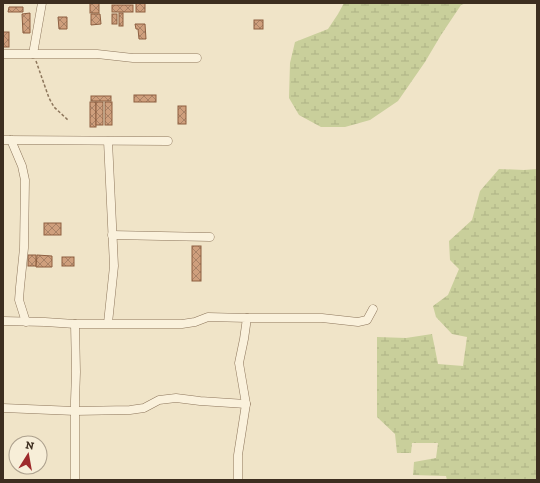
<svg xmlns="http://www.w3.org/2000/svg" width="540" height="483" viewBox="0 0 540 483" font-family="'Zilla Slab',serif">
	<style>
		.wetland { fill: url(#wetland-marsh) }
		.building { fill: url(#building-cross-hatch); stroke: #8d5f41 }
		.lines { fill: none; stroke-linecap: round; stroke-linejoin: round }
		.street-casing { stroke: #8d765c; stroke-width: 9 }
		.path { stroke: #8d765c; stroke-width: 1.5; stroke-dasharray: 3 2; stroke-linecap: butt }
		.street { stroke: #faf1dc; stroke-width: 8 }
	</style>
	<defs>
		<pattern id="wetland-marsh" width="20" height="14" patternUnits="userSpaceOnUse"><rect width="20" height="14" fill="#c9cf9b"/><path d="M1 5h8M5 5V1M11 12h8M15 12V8" fill="none" stroke="#aeb285"/></pattern>
		<pattern id="building-cross-hatch" width="8" height="8" patternUnits="userSpaceOnUse"><rect width="8" height="8" fill="#cf9f7d"/><path d="M0 0l8 8M0 8l8-8" fill="none" stroke="#a98266"/></pattern>
	</defs>
	<rect width="100%" height="100%" fill="#f0e4c8"/>
	<g class="wetland">
		<polygon points="344,3 466,3 461,5 441,35 425,62 398,101 370,120 345,127 321,127 299,115 289,98 290,63 295,42 328,29 338,14"/>
		<polygon points="499,169 524,170 537,169 537,480 447,480 446,476 413,475 414,462 436,458 438,443 412,443 411,453 397,453 395,434 377,417 377,337 406,338 432,334 438,364 463,366 467,337 452,334 436,317 433,306 448,295 459,269 450,260 449,241 472,220 480,191"/>
	</g>
	<g class="building">
		<rect x="90" y="3" width="9" height="10"/>
		<rect x="136" y="3" width="9" height="9"/>
		<rect x="112" y="5" width="21" height="7"/>
		<polygon points="9,7 23,7 23,12 8,12"/>
		<polygon points="30,13 30,33 23,33 22,14"/>
		<rect x="119" y="13" width="4" height="13"/>
		<polygon points="91,14 100,14 101,24 91,25"/>
		<rect x="112" y="14" width="5" height="10"/>
		<polygon points="58,17 67,17 67,29 59,29"/>
		<rect x="254" y="20" width="9" height="9"/>
		<polygon points="135,24 145,24 146,39 139,39 138,29 136,29"/>
		<rect x="3" y="32" width="6" height="15"/>
		<rect x="134" y="95" width="22" height="7"/>
		<rect x="91" y="96" width="20" height="5"/>
		<rect x="90" y="102" width="6" height="25"/>
		<rect x="96" y="102" width="7" height="23"/>
		<rect x="105" y="102" width="7" height="23"/>
		<rect x="178" y="106" width="8" height="18"/>
		<rect x="44" y="223" width="17" height="12"/>
		<rect x="192" y="246" width="9" height="35"/>
		<rect x="28" y="255" width="8" height="11"/>
		<polygon points="37,255 52,256 52,267 36,267"/>
		<rect x="62" y="257" width="12" height="9"/>
	</g>
	<g class="lines">
		<defs>
			<g id="street">
				<polyline points="3,54 97,54 133,58 197,58"/>
				<polyline points="33,54 42,3"/>
				<polyline points="3,140 168,141"/>
				<polyline points="11,140 22,166 25,180 24,248 20,287 19,300 26,322"/>
				<polyline points="112,235 210,237"/>
				<polyline points="247,318 322,318 358,322 367,320 373,309"/>
				<polyline points="3,321 45,322 75,324 182,324 195,322 208,317 247,318 244,339 239,363 246,404 238,455 238,480"/>
				<polyline points="108,323 114,266 108,141"/>
				<polyline points="75,324 76,372 75,401 75,480"/>
				<polyline points="3,408 75,411 130,410 144,408 159,400 176,398 200,401 246,404"/>
			</g>
		</defs>
		<use href="#street" class="street-casing"/>
		<polyline class="path" points="36,61 49,98 54,107 68,120"/>
		<use href="#street" class="street"/>
	</g>
	<rect width="540" height="483" fill="none" stroke="#3d2e20" stroke-width="8"/>
	<g transform="translate(28 455) rotate(11)"><circle r="19" fill="#f7eed8" stroke="#ada18e"/>
	<path d="M0-3L7 15L0 10L-7 15Z" fill="#9e2a2b"/>
	<text y="-6" font-size="11" font-weight="bold" text-anchor="middle" fill="#3d2e20">N</text>
	</g>
</svg>
